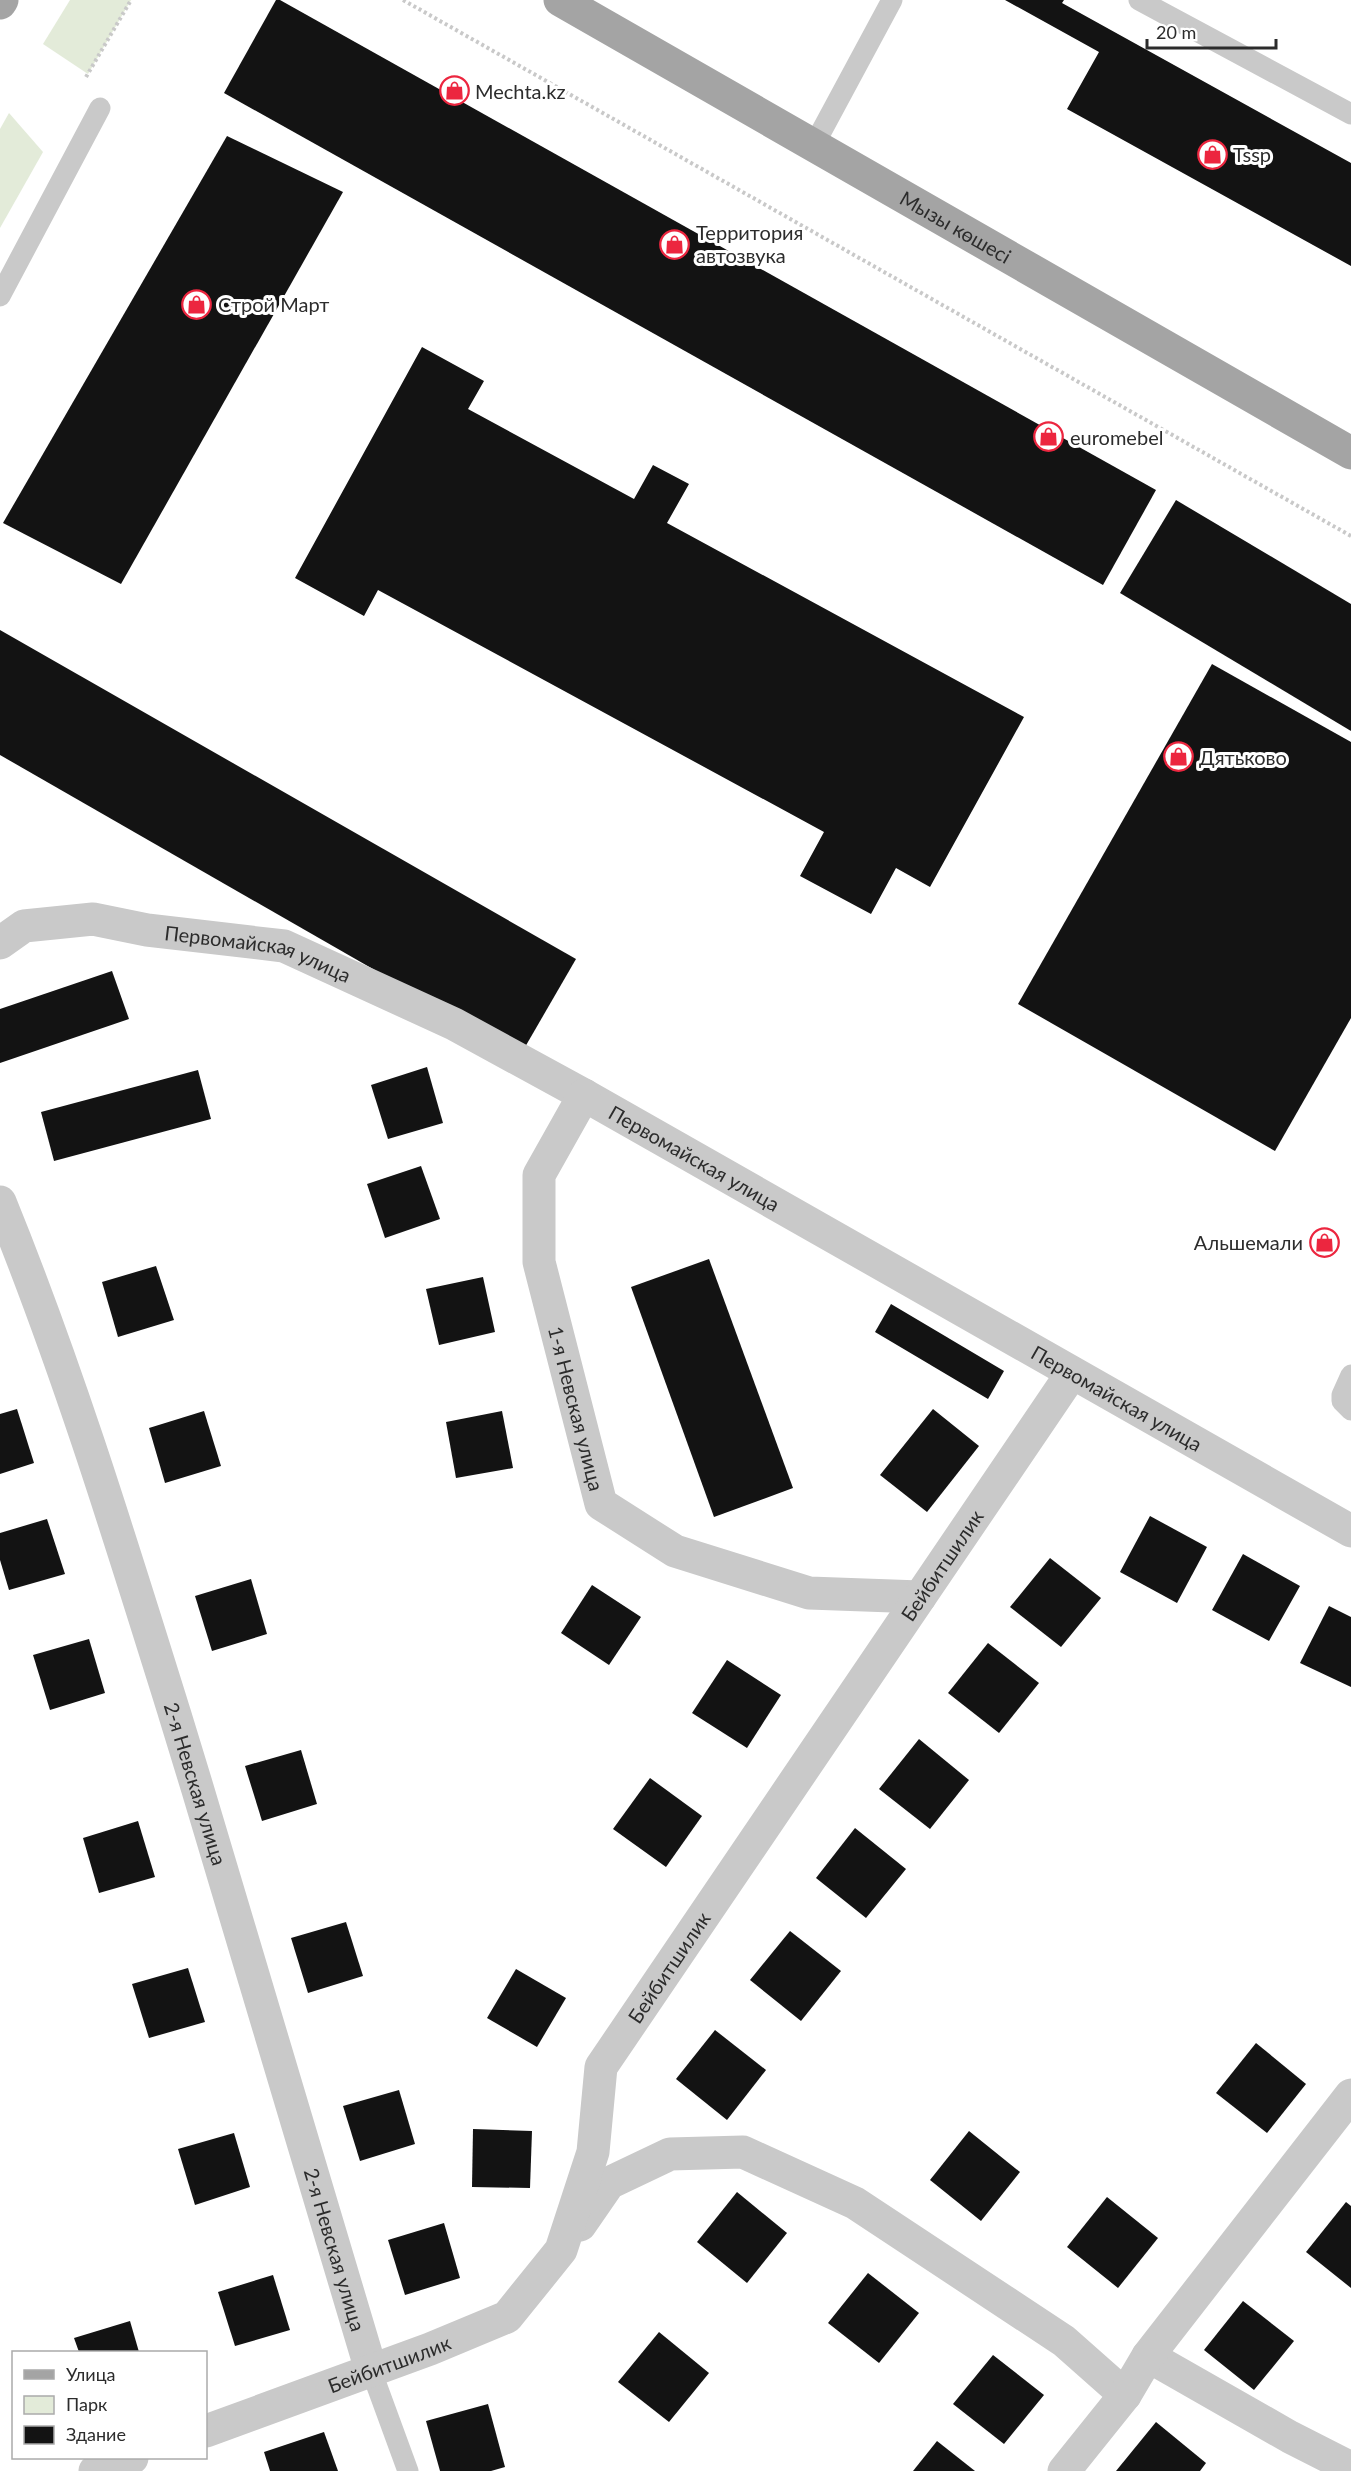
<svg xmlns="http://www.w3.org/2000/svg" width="1351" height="2471" viewBox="0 0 1351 2471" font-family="Lato,sans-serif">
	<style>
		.green { fill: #e3ebd9 }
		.building { fill: #131313 }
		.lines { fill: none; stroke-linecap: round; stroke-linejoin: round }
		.path { stroke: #c9c9c9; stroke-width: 4; stroke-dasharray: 3 3; stroke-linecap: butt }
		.service { stroke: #c9c9c9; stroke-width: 21 }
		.minor { stroke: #c9c9c9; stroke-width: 33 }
		.primary { stroke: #a4a4a4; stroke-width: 33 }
		.labels { text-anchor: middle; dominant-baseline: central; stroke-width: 6; stroke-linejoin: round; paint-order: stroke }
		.poi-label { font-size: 20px; fill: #2c2c2c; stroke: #fff; text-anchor: start }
		.street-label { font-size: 20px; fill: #2c2c2c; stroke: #fff }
	</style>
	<rect width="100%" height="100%" fill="#fff"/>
	<g class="green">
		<polygon points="70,0 131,0 88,74 43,44"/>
		<polygon points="9,113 43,152 0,228 0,129"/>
	</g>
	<g class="building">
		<polygon points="276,0 280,0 1156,490 1103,585 224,93"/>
		<polygon points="1005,0 1064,0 1062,3 1351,163 1351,266 1067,109 1099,52"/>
		<polygon points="227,136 343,192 121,584 3,523"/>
		<polygon points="422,347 484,381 468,409 634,499 653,465 689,484 667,523 1024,717 930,887 896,868 871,914 800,876 824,832 378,590 364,616 295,578"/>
		<polygon points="1176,500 1351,604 1351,731 1120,593"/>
		<polygon points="0,630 576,959 521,1054 0,755"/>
		<polygon points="1212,664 1351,742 1351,1018 1275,1151 1018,1004"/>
		<polygon points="112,971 129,1019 0,1063 0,1009"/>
		<polygon points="427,1067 443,1123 388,1139 371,1085"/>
		<polygon points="198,1070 211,1119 54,1161 41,1112"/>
		<polygon points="421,1166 440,1219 385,1238 367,1184"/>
		<polygon points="709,1259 793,1488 714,1517 631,1287"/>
		<polygon points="156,1266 174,1320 118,1337 102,1282"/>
		<polygon points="483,1277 495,1332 439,1345 426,1289"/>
		<polygon points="891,1304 1004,1371 988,1399 875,1332"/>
		<polygon points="17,1409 34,1463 0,1474 0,1414"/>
		<polygon points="933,1409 979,1446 927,1512 880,1475"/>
		<polygon points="204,1411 221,1466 165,1483 149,1428"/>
		<polygon points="502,1411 513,1468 456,1478 446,1422"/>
		<polygon points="1150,1516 1207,1547 1177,1603 1120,1572"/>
		<polygon points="47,1519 65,1574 9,1590 0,1560 0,1533"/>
		<polygon points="1243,1554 1300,1586 1269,1641 1212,1610"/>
		<polygon points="1050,1558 1101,1598 1061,1647 1010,1607"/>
		<polygon points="251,1579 267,1634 212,1651 195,1596"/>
		<polygon points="592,1585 641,1617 609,1665 561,1633"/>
		<polygon points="1329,1606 1351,1617 1351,1687 1300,1663"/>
		<polygon points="89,1639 105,1693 50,1710 33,1655"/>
		<polygon points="988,1643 1039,1683 999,1733 948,1693"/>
		<polygon points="727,1660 781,1695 747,1748 692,1713"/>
		<polygon points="919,1739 969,1780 930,1829 879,1789"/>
		<polygon points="301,1750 317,1804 262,1821 245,1766"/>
		<polygon points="650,1778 702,1816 666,1867 613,1829"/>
		<polygon points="138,1821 155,1877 99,1893 83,1838"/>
		<polygon points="855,1828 906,1869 866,1918 816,1878"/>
		<polygon points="346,1922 363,1976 308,1993 291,1938"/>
		<polygon points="790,1931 841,1971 801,2021 750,1980"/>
		<polygon points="188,1968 205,2022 149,2038 132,1984"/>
		<polygon points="516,1969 566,1998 537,2047 487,2018"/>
		<polygon points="715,2030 766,2070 727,2120 676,2079"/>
		<polygon points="1256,2043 1306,2084 1267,2133 1216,2093"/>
		<polygon points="399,2090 415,2144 360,2161 343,2106"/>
		<polygon points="473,2129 532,2131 530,2188 472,2187"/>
		<polygon points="969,2131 1020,2172 981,2221 930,2180"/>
		<polygon points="234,2133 250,2187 195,2205 178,2149"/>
		<polygon points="737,2192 787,2233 747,2283 697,2242"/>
		<polygon points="1107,2197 1158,2238 1118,2288 1067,2247"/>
		<polygon points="1346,2202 1351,2206 1351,2288 1306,2252"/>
		<polygon points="444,2223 460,2278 405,2295 388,2240"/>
		<polygon points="868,2273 919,2313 879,2363 828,2323"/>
		<polygon points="273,2275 290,2330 235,2346 218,2292"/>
		<polygon points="1243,2301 1294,2341 1254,2390 1204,2350"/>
		<polygon points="130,2321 139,2352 79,2352 74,2338"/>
		<polygon points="659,2332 709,2373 669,2422 618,2382"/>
		<polygon points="993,2355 1044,2395 1004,2444 953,2404"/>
		<polygon points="488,2404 505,2467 491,2471 440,2471 426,2421"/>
		<polygon points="1156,2422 1206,2463 1200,2471 1116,2471"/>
		<polygon points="324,2432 338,2471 270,2471 264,2452"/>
		<polygon points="937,2441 975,2471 913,2471"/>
	</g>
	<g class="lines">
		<g class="path">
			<polyline points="403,0 1351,536"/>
			<polyline points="86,77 131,0"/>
		</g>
		<g class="service">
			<polyline points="1139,0 1351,114"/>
			<polyline points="814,145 892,0"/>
			<polyline points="0,296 100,108"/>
			<polyline points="1351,1375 1342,1395 1342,1401 1351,1410"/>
			<polyline points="371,2370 408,2471"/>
		</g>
		<g class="minor">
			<path id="s1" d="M0,943L24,926L93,919L147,930L284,946L454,1024L584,1095L1351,1531"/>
			<path id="s2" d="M584,1095L539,1175V1262L601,1504L675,1551L809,1593L920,1597"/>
			<path id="s3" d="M0,1202C68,1369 121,1542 175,1715C242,1933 306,2152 371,2370"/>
			<polyline points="580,2225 609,2183 670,2154 743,2152 855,2203 1064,2341 1125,2395"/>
			<polyline points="1148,2356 1290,2437 1351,2468"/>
			<path id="s4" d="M206,2431L430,2349L507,2317L561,2250L593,2152L601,2067L1072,1373"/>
			<polyline points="95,2471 132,2458"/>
			<polyline points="1064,2471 1125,2395 1148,2356 1351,2095"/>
		</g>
		<g class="primary">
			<path id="s5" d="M560,0L1351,453"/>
			<polyline points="0,3 2,0"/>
		</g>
	</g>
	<defs>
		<symbol id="shop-ring" viewBox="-11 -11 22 22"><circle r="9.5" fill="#fff" stroke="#ec263f" stroke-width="1.5"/><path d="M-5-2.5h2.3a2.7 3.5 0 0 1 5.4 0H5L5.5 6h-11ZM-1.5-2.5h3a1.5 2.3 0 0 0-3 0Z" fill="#ec263f"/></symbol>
	</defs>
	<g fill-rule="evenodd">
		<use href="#shop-ring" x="438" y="74" width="33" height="33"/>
		<use href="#shop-ring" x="1196" y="138" width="33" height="33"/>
		<use href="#shop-ring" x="658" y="228" width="33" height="33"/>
		<use href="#shop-ring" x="180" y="288" width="33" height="33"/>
		<use href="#shop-ring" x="1032" y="420" width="33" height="33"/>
		<use href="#shop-ring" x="1162" y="740" width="33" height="33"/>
		<use href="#shop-ring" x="1308" y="1226" width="33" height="33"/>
	</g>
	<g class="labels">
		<g class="poi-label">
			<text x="475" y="91">Mechta.kz</text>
			<text x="1233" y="154">Tssp</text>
			<text x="696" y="232">Территория<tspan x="696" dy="23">автозвука</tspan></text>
			<text x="218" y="304">Строй Март</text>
			<text x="1070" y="437">euromebel</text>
			<text x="1199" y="757">Дятьково</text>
			<text x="1303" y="1242" text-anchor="end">Альшемали</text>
		</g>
		<g class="street-label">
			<text stroke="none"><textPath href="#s5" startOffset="456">Мызы көшесі</textPath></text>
			<text stroke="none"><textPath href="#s1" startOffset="268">Первомайская улица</textPath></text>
			<text stroke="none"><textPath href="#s1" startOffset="754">Первомайская улица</textPath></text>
			<text stroke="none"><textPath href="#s1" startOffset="1240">Первомайская улица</textPath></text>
			<text stroke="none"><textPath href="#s2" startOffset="330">1-я Невская улица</textPath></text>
			<text stroke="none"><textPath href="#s4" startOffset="1203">Бейбитшилик</textPath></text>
			<text stroke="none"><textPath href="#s3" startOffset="614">2-я Невская улица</textPath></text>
			<text stroke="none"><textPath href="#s4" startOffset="717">Бейбитшилик</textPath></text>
			<text stroke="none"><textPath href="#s3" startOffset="1100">2-я Невская улица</textPath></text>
			<text stroke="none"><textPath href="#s4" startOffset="195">Бейбитшилик</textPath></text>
		</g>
	</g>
	<rect x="12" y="2351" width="195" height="108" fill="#ffffff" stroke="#ababab" stroke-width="1.5"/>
	<rect x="24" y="2370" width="30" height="9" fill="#a4a4a4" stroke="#ababab" stroke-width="1.5"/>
	<text x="66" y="2381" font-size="18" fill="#2c2c2c">Улица</text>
	<rect x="24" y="2396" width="30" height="18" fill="#e3ebd9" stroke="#ababab" stroke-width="1.5"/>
	<text x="66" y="2411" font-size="18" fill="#2c2c2c">Парк</text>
	<rect x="24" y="2426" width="30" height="18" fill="#131313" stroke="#ababab" stroke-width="1.5"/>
	<text x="66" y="2441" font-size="18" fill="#2c2c2c">Здание</text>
	<path d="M1147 39v9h129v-9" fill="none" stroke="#2c2c2c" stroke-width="3"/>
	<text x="1156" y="39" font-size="18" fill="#2c2c2c" stroke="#ffffff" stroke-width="4.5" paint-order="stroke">20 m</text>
</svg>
